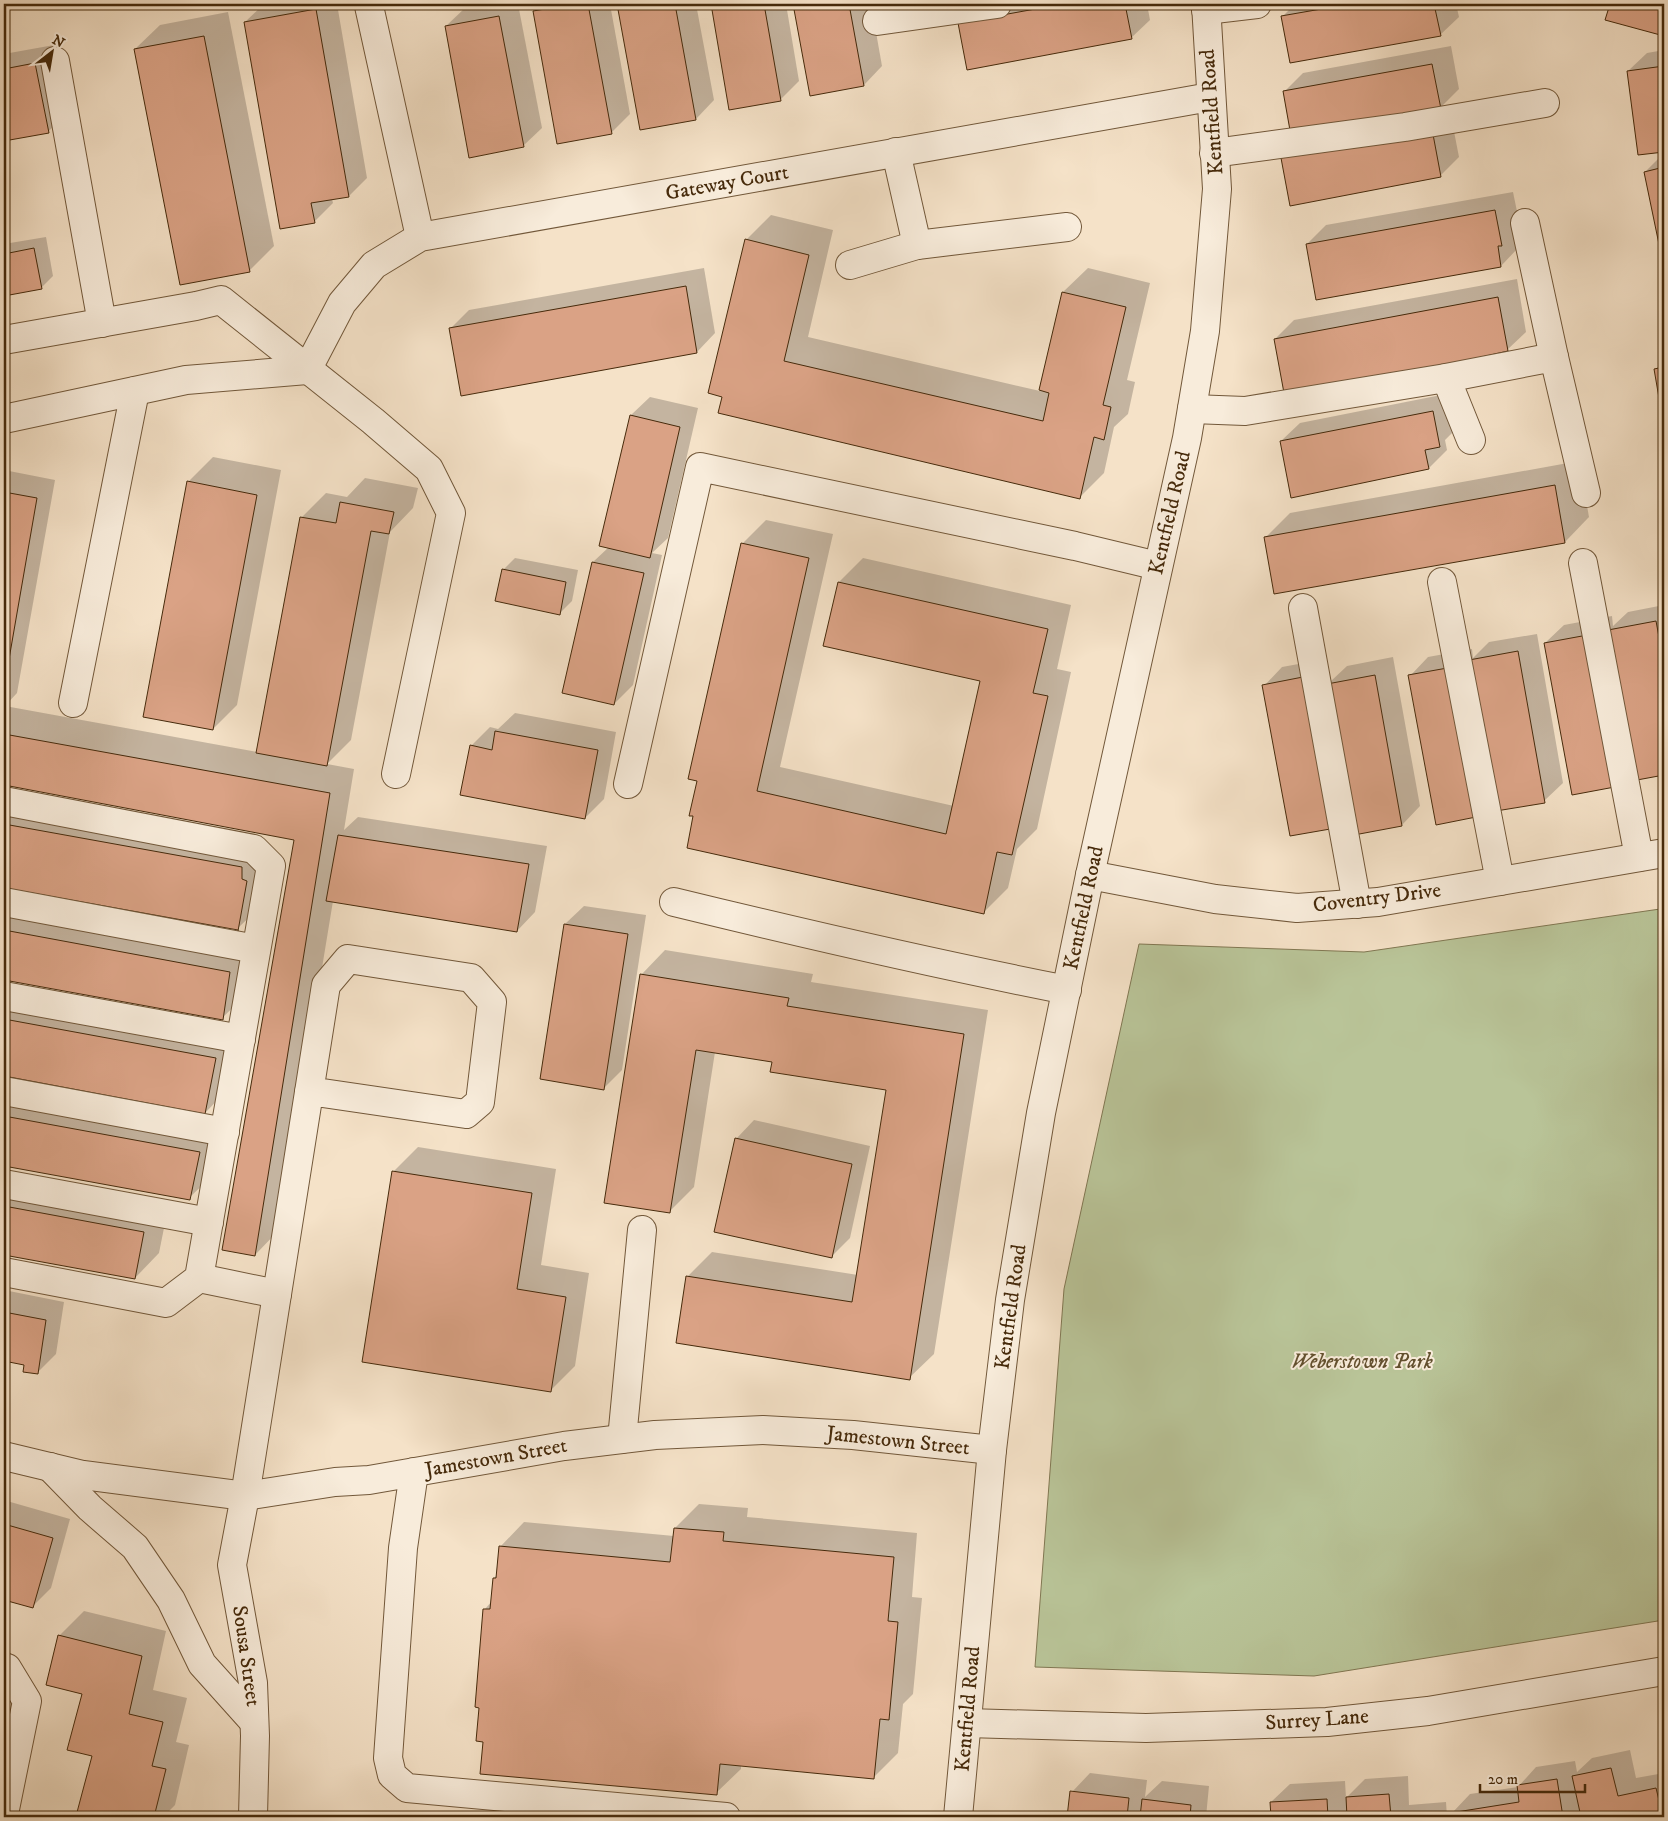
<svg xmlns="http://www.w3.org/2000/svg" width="1668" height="1821" viewBox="0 0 1668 1821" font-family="'IM FELL DW Pica',serif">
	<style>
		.green { fill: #b9c498; stroke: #807752 }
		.shadow { fill: #0003 }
		.building { fill: #daa285; stroke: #462a0b }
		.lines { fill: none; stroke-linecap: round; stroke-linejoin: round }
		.minor-casing { stroke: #72583a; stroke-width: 30 }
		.minor { stroke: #f8ecdb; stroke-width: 28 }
		.labels { text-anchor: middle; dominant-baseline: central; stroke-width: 4; stroke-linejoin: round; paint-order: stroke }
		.street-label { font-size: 21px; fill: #462a0b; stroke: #f8ecdb }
		.park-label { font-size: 21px; font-style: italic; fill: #63502e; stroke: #f8ecdb }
	</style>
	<rect width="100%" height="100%" fill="#f5e2c8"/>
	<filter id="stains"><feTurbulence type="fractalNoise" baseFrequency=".004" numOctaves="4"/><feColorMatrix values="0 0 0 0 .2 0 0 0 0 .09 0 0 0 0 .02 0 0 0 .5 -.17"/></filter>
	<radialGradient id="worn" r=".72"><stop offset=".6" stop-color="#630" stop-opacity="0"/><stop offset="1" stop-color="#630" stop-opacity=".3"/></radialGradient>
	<polygon class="green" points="1660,909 1664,924 1664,1620 1314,1676 1035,1667 1064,1289 1139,944 1364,952"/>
	<g class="shadow">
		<polygon points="264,4 337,4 367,178 349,196 332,199 333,203 314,222 245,22"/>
		<polygon points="487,4 518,4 542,128 523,146 446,26 465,8"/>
		<polygon points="542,4 610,4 630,114 611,133 534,12"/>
		<polygon points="618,4 696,4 714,100 696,119 641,129"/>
		<polygon points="712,4 786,4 799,81 781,99 730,108"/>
		<polygon points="794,4 871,4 882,66 864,85 811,94"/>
		<polygon points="985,4 1147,4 1150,20 1131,38 968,68"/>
		<polygon points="1295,4 1456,4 1459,17 1440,35 1283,16"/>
		<polygon points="1611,4 1664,4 1664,35 1607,20"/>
		<polygon points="228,12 274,246 249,271 135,49 160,25"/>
		<polygon points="54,45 66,113 48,132 4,140 4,54"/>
		<polygon points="1451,46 1459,89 1440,108 1284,92 1303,73"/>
		<polygon points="1664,50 1664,150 1639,154 1628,71 1647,53"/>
		<polygon points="1450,111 1459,157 1440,176 1283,159 1301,140"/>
		<polygon points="1664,153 1664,253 1662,253 1645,172"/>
		<polygon points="1513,192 1520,226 1519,247 1501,266 1307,244 1326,225"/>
		<polygon points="771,215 833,230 808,337 1040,391 1063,292 1088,268 1150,283 1127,380 1135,382 1128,414 1114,427 1104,473 1080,497 723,396 746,240"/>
		<polygon points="46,237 53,276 41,288 4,295 4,244"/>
		<polygon points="704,268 715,333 697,352 462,394 450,329 469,310"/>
		<polygon points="1517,279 1526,332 1507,350 1275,339 1294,320"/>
		<polygon points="1664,361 1664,420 1656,369"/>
		<polygon points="1451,393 1458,427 1445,440 1447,450 1429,468 1281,441 1300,423"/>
		<polygon points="650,397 698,408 668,538 652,553 662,555 633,685 614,704 593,562 609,547 631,415"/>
		<polygon points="213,457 281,470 237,705 213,729 188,482"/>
		<polygon points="1579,461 1589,517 1565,542 1266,537 1290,513"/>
		<polygon points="4,470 55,480 17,693 5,706 258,752 301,518 326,493 347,497 365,478 418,488 413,508 390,532 351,740 327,764 354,769 344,830 358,817 547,846 535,912 517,931 333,901 279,1230 255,1255 295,839 4,784"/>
		<polygon points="766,520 833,534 780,767 954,806 982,680 839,582 863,558 1071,605 1057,669 1071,672 1037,829 1017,849 1008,888 984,912 688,847 742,544"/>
		<polygon points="515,558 578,570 572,601 560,613 503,570"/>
		<polygon points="1664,605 1664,774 1638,779 1545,643 1564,625 1612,616 1613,626 1628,612"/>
		<polygon points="1537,634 1563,783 1544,801 1410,676 1428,657 1472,649 1473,658 1489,642"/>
		<polygon points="1393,657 1420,806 1402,825 1264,686 1282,667 1326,659 1330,682 1347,666"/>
		<polygon points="515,713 616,732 604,799 585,818 471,746 490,727 498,729"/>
		<polygon points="4,795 266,843 263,904 238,928 4,886"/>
		<polygon points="4,901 254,947 247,994 222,1018 4,978"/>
		<polygon points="584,906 646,915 622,1070 604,1088 542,1078 565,924"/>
		<polygon points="665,950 813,974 811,982 988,1010 934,1354 909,1378 687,1277 712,1252 858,1275 887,1089 773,1061 715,1052 694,1187 669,1212 641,975"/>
		<polygon points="4,990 239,1034 229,1088 205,1113 4,1075"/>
		<polygon points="4,1088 224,1128 214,1174 189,1198 4,1165"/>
		<polygon points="754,1120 870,1146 850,1238 831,1257 736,1139"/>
		<polygon points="418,1147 556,1169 541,1265 589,1273 575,1366 551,1390 394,1171"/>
		<polygon points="4,1178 168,1208 159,1253 135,1278 4,1254"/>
		<polygon points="4,1290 64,1302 56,1354 37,1373 25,1364 4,1360"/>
		<polygon points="7,1501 70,1519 51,1588 32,1607 4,1599 4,1504"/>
		<polygon points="699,1504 748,1508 747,1517 917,1533 912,1597 922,1598 913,1694 903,1704 898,1753 874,1777 741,1765 741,1769 716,1793 484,1741 485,1609 492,1601 494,1578 497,1575 500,1547 524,1522 674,1536 675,1528"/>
		<polygon points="84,1611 166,1631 153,1690 187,1698 176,1742 189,1745 175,1805 163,1817 87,1817 78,1815 93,1755 83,1693 59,1636"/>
		<polygon points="1630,1750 1636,1778 1664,1773 1664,1817 1452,1817 1452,1813 1470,1794 1518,1787 1536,1767 1575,1761 1577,1772 1592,1758"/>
		<polygon points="1090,1773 1147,1780 1145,1797 1162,1781 1209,1786 1206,1817 1069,1817 1072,1792"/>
		<polygon points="1408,1776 1409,1805 1446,1802 1447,1817 1272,1817 1271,1802 1290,1784 1345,1781 1346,1798 1365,1779"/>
	</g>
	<g class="building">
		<polygon points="575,4 588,4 612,134 557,144 533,11"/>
		<polygon points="617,4 675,4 696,120 640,130"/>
		<polygon points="711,4 764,4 781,101 729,110"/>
		<polygon points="793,4 849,4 864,86 810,96"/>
		<polygon points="1063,4 1125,4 1132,39 967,70 958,23"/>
		<polygon points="1350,4 1434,4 1441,36 1290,63 1281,16"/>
		<polygon points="1610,4 1664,4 1664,36 1605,20"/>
		<polygon points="316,9 349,197 311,203 315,223 280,229 244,22"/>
		<polygon points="499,16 524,147 469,158 445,26"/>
		<polygon points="204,36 250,272 180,285 134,49"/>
		<polygon points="35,63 49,133 4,141 4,69"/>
		<polygon points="1432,64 1441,109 1291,136 1283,91"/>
		<polygon points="1664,66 1664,152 1638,155 1627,71"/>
		<polygon points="1432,129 1441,177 1290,206 1281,158"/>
		<polygon points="1664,167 1664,254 1661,254 1644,172"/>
		<polygon points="1495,210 1502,246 1498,246 1501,267 1316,300 1306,244"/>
		<polygon points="745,239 809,255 784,361 1043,421 1049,393 1039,390 1062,292 1126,307 1103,405 1111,407 1104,440 1094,437 1080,499 718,413 722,397 708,393"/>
		<polygon points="34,248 42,289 4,296 4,254"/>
		<polygon points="686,286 697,353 461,396 449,328"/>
		<polygon points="1498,297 1508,351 1433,368 1284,393 1274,339"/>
		<polygon points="1664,367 1664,427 1654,369"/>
		<polygon points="1433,411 1440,447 1425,450 1429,469 1291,498 1280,441"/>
		<polygon points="630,415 680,427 650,558 599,546"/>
		<polygon points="187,481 257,495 213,730 143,717"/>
		<polygon points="1555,485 1565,543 1274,594 1264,537"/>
		<polygon points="4,492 37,498 4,688"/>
		<polygon points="340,502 394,512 389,534 371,531 327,766 256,753 300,517 336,523"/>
		<polygon points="741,543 809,558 757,791 946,834 980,681 823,646 838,582 1048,629 1033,693 1048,696 1012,855 997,852 984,914 687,848 693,816 689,816 697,781 688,779"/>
		<polygon points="592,562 644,573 614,705 562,693"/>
		<polygon points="502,569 566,582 560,615 495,601"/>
		<polygon points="1656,621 1664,664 1664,775 1637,780 1608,630"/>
		<polygon points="1593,634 1620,786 1572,795 1544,643"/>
		<polygon points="1518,651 1545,803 1496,811 1469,660"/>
		<polygon points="1453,667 1481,816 1436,825 1408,675"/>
		<polygon points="1375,675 1402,826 1354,835 1327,684"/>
		<polygon points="1308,676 1336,828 1290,836 1262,685"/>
		<polygon points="495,731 598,750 585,819 460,795 470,745 492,750"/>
		<polygon points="4,734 330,793 255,1256 222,1250 294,840 4,785"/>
		<polygon points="4,824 242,867 242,879 247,881 238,931 238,930 4,888"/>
		<polygon points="338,835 529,864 517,932 326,901"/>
		<polygon points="564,924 628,934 604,1090 540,1079"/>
		<polygon points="4,930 230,972 223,1020 4,980"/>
		<polygon points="640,974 789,998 787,1006 964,1034 910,1380 676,1343 686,1276 852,1302 886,1090 770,1072 772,1062 696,1050 670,1213 604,1203"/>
		<polygon points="4,1019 216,1058 205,1114 4,1076"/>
		<polygon points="4,1116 200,1152 190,1200 4,1166"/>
		<polygon points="735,1138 852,1164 832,1258 714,1232"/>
		<polygon points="392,1171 532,1193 517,1289 566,1297 551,1392 362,1362"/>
		<polygon points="4,1206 144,1232 135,1279 4,1255"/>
		<polygon points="4,1312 46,1320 38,1374 23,1372 24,1365 4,1361"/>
		<polygon points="4,1524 53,1538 33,1608 4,1600"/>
		<polygon points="674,1528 724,1532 723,1541 894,1557 888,1621 898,1622 889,1720 880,1719 874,1779 720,1764 717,1795 480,1774 483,1742 476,1741 479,1708 475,1707 483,1609 490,1609 493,1578 496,1578 499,1546 670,1562"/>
		<polygon points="58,1635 142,1656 129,1714 163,1722 152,1766 166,1769 154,1817 76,1816 92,1756 67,1750 82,1694 46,1685"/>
		<polygon points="1611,1768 1618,1796 1656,1788 1663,1817 1581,1817 1572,1776"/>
		<polygon points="1557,1779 1563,1817 1451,1817 1450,1813 1519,1802 1517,1785"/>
		<polygon points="1070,1791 1129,1798 1127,1817 1067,1817"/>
		<polygon points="1389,1794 1391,1817 1347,1817 1346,1797"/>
		<polygon points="1142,1799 1191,1805 1190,1817 1140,1817"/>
		<polygon points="1327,1799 1328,1817 1271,1817 1270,1802"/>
	</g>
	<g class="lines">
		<defs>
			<g id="minor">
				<polyline points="369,6 420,237"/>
				<polyline points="1206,10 1257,4"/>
				<polyline points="877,21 997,4"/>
				<polyline points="55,61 102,323"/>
				<polyline points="1214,153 1405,127 1545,103"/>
				<polyline points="1525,223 1554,357"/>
				<polyline points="917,245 1067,227"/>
				<polyline points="850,265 917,245 896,152"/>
				<polyline points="4,340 196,306 221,300 373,421 429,469 451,513 396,774"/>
				<polyline points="307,370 342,303 374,265 420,237 1210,97"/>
				<polyline points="1446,378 1471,440"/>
				<polyline points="1192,409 1245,411 1446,378 1554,357 1586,493"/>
				<polyline points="4,419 186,380 307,370"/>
				<polyline points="1583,563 1639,857"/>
				<polyline points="1442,582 1500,881"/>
				<polyline points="1303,608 1357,904"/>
				<polyline points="73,703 135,391"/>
				<polyline points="628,784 700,467 1075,546 1158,566"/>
				<polyline points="4,801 254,849 271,866 199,1278 166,1303 4,1272"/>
				<polyline points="1090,875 1215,899 1297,908 1378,902 1664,853"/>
				<polyline points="4,902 256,949"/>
				<path d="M674,902C805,934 935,964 1067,990"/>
				<polyline points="4,996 241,1039"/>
				<polyline points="4,1091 225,1132"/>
				<polyline points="4,1184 209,1222"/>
				<polyline points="199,1278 277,1294"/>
				<polyline points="622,1439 642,1230"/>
				<polyline points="4,1456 83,1475 245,1496 335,1482 369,1480 564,1446 655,1435 763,1430 853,1435 992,1450"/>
				<polyline points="50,1467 90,1508 135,1547 171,1600 202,1664 254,1722"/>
				<polyline points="414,1472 403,1548 388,1758 392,1775 407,1788 726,1817"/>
				<polyline points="4,1667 7,1668 27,1701 4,1814"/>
				<polyline points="967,1723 1146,1728 1327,1722 1428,1711 1664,1671"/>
				<polyline points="253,1817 255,1736 253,1683 232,1565 245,1496 326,985 348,959 471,978 492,1002 480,1102 466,1114 309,1091"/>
				<polyline points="958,1817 992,1450 1010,1300 1041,1113 1090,875 1187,438 1205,331 1217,189 1206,4"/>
			</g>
		</defs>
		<use href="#minor" class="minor-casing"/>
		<use href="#minor" class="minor"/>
	</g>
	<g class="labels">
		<g class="street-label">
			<text transform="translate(1212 112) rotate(-94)">Kentfield Road</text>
			<text transform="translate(727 183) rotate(-10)">Gateway Court</text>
			<text transform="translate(1170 513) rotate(-77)">Kentfield Road</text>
			<text transform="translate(1377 898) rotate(-7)">Coventry Drive</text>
			<text transform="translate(1084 908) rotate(-78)">Kentfield Road</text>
			<text transform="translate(1011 1307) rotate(-82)">Kentfield Road</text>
			<text transform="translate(898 1441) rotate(6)">Jamestown Street</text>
			<text transform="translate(496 1458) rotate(-10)">Jamestown Street</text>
			<text transform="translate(246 1656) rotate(82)">Sousa Street</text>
			<text transform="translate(968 1709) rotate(-85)">Kentfield Road</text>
			<text transform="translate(1317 1720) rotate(-4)">Surrey Lane</text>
		</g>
		<g class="park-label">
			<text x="1362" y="1362">Weberstown Park</text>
		</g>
	</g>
	<rect width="1668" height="1821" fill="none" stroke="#f5e2c8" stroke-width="20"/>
	<rect x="5" y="5" width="1658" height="1811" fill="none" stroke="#462a0b" stroke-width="2.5"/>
	<rect x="10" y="10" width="1648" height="1801" fill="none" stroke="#462a0b"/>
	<g transform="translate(52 52) rotate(31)" stroke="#f8ecdb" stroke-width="4" paint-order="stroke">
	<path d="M0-4L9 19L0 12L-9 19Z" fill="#462a0b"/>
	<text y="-8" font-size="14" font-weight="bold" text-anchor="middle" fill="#462a0b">N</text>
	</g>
	<path d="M1480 1784v8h105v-8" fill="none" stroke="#462a0b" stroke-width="2.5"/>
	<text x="1488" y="1784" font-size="15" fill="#462a0b" stroke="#f8ecdb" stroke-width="4" paint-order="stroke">20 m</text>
	<rect width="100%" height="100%" filter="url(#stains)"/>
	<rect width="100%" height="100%" fill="url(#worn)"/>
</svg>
